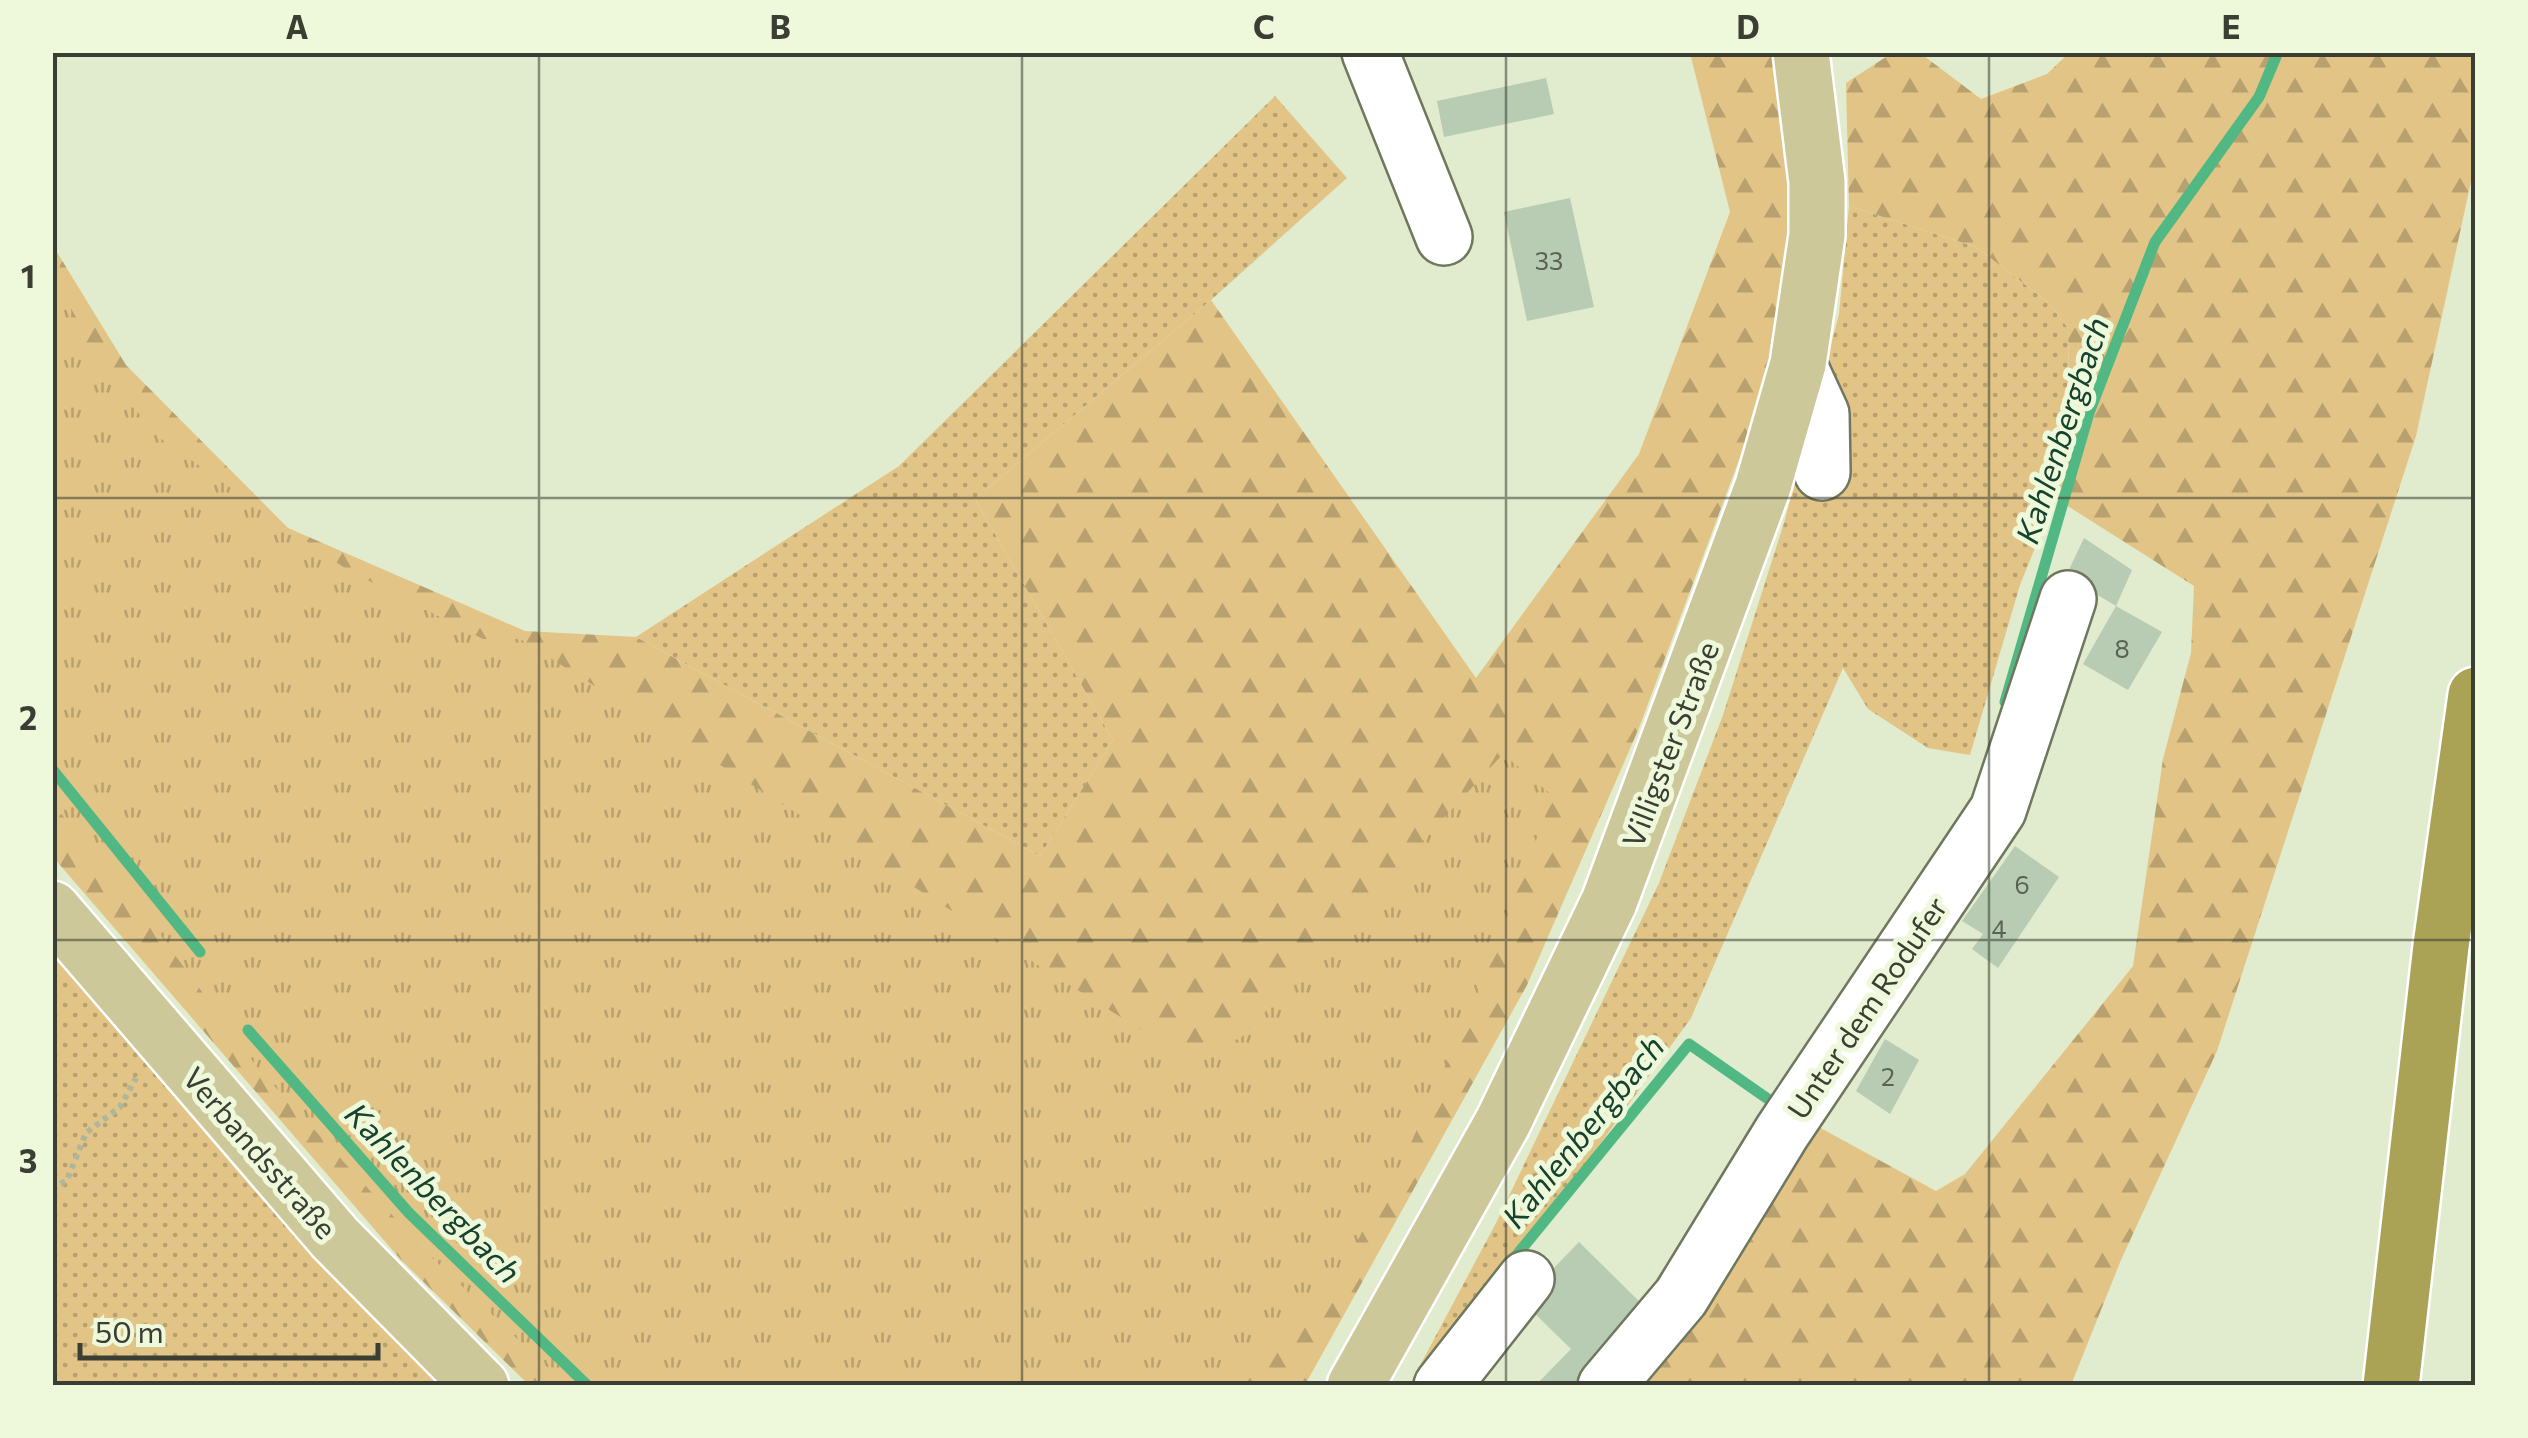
<svg xmlns="http://www.w3.org/2000/svg" width="2528" height="1438" viewBox="0 0 2528 1438" font-family="Commissioner,sans-serif">
	<style>
		.grass { fill: url(#grass-dots) }
		.forest { fill: url(#forest-firs) }
		.park { fill: url(#park-tufts) }
		.lines { fill: none; stroke-linecap: round; stroke-linejoin: round }
		.stream { stroke: #51b884; stroke-width: 11 }
		.building { fill: #b7ccb3 }
		.minor-casing { stroke: #6f785e; stroke-width: 60 }
		.major-casing { stroke: #fff; stroke-width: 60 }
		.highway-casing { stroke: #fff; stroke-width: 60 }
		.path { stroke: #aeb69e; stroke-width: 6; stroke-dasharray: 5 5; stroke-linecap: butt }
		.minor { stroke: #fff; stroke-width: 55 }
		.major { stroke: #ccc899; stroke-width: 55 }
		.highway { stroke: #aaa355; stroke-width: 55 }
		.grid { fill: none; stroke: #3a3e33; stroke-width: 2.5; stroke-opacity: 0.55 }
		.labels { text-anchor: middle; dominant-baseline: central; stroke-width: 10; stroke-linejoin: round; paint-order: stroke }
		.number-label { font-size: 25px; fill: #596253 }
		.street-label { font-size: 30px; fill: #3a3e33; stroke: #eef8da }
		.water-label { font-size: 32px; font-style: italic; fill: #17422d; stroke: #eef8da }
		.neatline { fill: none; stroke: #3a3e33; stroke-width: 4 }
		.grid-label { font-size: 32px; text-anchor: middle; font-weight: bold; fill: #3a3e33 }
	</style>
	<defs>
		<pattern id="grass-dots" width="8" height="8" patternUnits="userSpaceOnUse" patternTransform="scale(2.5)"><rect width="8" height="8" fill="#e2c586"/><path d="M2 2h.1M6 6h.1" fill="none" stroke="#b8a16e" stroke-width="1.8" stroke-linecap="round"/></pattern>
		<pattern id="forest-firs" width="22" height="20" patternUnits="userSpaceOnUse" patternTransform="scale(2.5)"><rect width="22" height="20" fill="#e2c586"/><path d="M5 1l3.5 6h-7zM16 11l3.5 6h-7z" fill="#b8a16e"/></pattern>
		<pattern id="park-tufts" width="24" height="20" patternUnits="userSpaceOnUse" patternTransform="scale(2.5)"><rect width="24" height="20" fill="#e2c586"/><path d="M3 7l-1-3M5 7V3M7 7l1-3M15 17l-1-3M17 17v-4M19 17l1-3" fill="none" stroke="#b8a16e"/></pattern>
	</defs>
	<rect width="100%" height="100%" fill="#e1ebcd"/>
	<g class="grass">
		<polygon points="1275,96 1347,178 1211,300 975,499 1113,740 1040,856 636,637 899,466"/>
		<polygon points="1849,206 1976,247 2048,302 2068,328 2069,396 2055,498 2020,585 1970,755 1928,748 1868,709 1843,668 1691,1018 1426,1385 1409,1386 1496,1223 1659,883 1723,715 1784,523 1839,314"/>
		<polygon points="52,955 310,1245 447,1385 53,1385"/>
	</g>
	<g class="forest">
		<polygon points="1690,53 1778,53 1798,214 1775,352 1751,428 1639,728 1527,985 1305,1385 529,1385 401,1260 53,857 52,244 126,365 288,528 525,631 636,637 1040,856 1113,740 975,499 1211,300 1476,678 1639,454 1730,212"/>
		<polygon points="1892,53 1924,56 1981,99 2047,74 2069,53 2475,53 2475,163 2416,436 2217,1051 2121,1260 2071,1385 1621,1386 1804,1119 1936,1191 1965,1174 2133,966 2163,759 2191,653 2194,586 2055,498 2069,396 2068,328 2048,302 1976,247 1849,206 1846,83"/>
	</g>
	<polygon class="park" points="52,238 80,341 157,436 346,569 483,639 520,639 1138,1028 1183,1048 1240,1039 1503,754 1553,796 1477,994 1403,1161 1340,1271 1240,1360 1221,1385 566,1385 426,1252 257,1067 153,925 53,804"/>
	<g class="lines">
		<g class="stream">
			<polyline points="2005,702 2089,413 2155,242 2259,97 2278,52"/>
			<polyline points="52,769 200,952"/>
			<polyline points="248,1030 409,1213 588,1386"/>
			<polyline points="1511,1262 1689,1044 1778,1106"/>
		</g>
	</g>
	<g class="building">
		<polygon points="1546,78 1554,114 1444,137 1437,101"/>
		<polygon points="1570,198 1594,307 1527,321 1504,212"/>
		<polygon points="2084,538 2132,570 2116,606 2066,576"/>
		<polygon points="2116,606 2162,632 2128,690 2083,664"/>
		<polygon points="2015,846 2059,877 1998,968 1972,949 1983,934 1962,921"/>
		<polygon points="1885,1039 1919,1060 1890,1114 1856,1091"/>
		<polygon points="1579,1242 1653,1315 1584,1386 1535,1386 1571,1349 1522,1301"/>
	</g>
	<g class="lines">
		<defs>
			<g id="minor">
				<polyline points="1370,52 1444,237"/>
				<polyline points="1798,364 1821,414 1822,472"/>
				<polyline points="1442,1386 1526,1279"/>
				<polyline points="1606,1386 1681,1297 1782,1132 1998,810 2068,599"/>
			</g>
			<g id="major">
				<polyline points="52,909 335,1238 481,1386"/>
				<polyline points="1355,1386 1503,1122 1609,902 1763,486 1798,364 1817,235 1817,182 1801,52"/>
			</g>
			<polyline id="highway" points="2391,1386 2441,946 2476,695"/>
		</defs>
		<use href="#minor" class="minor-casing"/>
		<use href="#major" class="major-casing"/>
		<use href="#highway" class="highway-casing"/>
		<polyline class="path" points="52,1189 67,1180 86,1133 120,1107 136,1078"/>
		<use href="#minor" class="minor"/>
		<use href="#major" class="major"/>
		<use href="#highway" class="highway"/>
	</g>
	<path class="grid" d="M539,52V1386M1022,52V1386M1506,52V1386M1989,52V1386M52,498H2476M52,940H2476"/>
	<g class="labels">
		<g class="number-label">
			<text x="1549" y="260">33</text>
			<text x="2122" y="648">8</text>
			<text x="2022" y="884">6</text>
			<text x="1999" y="928">4</text>
			<text x="1888" y="1076">2</text>
		</g>
		<g class="street-label">
			<text transform="translate(1669 744) rotate(-69)">Villigster Straße</text>
			<text transform="translate(1866 1007) rotate(-56)">Unter dem Rodufer</text>
			<text transform="translate(261 1152) rotate(49)">Verbandsstraße</text>
		</g>
		<g class="water-label">
			<text transform="translate(2061 430) rotate(-72)">Kahlenbergbach</text>
			<text transform="translate(1582 1131) rotate(-51)">Kahlenbergbach</text>
			<text transform="translate(434 1192) rotate(46)">Kahlenbergbach</text>
		</g>
	</g>
	<rect width="2528" height="1438" fill="none" stroke="#eef8da" stroke-width="110"/>
	<path d="M80 1343v15h298v-15" fill="none" stroke="#3a3e33" stroke-width="5"/>
	<text x="95" y="1343" font-size="30" fill="#3a3e33" stroke="#eef8da" stroke-width="8" paint-order="stroke">50 m</text>
	<rect x="55" y="55" width="2418" height="1328" class="neatline"/>
	<g class="grid-label">
		<text x="297" y="39">A</text>
		<text x="780" y="39">B</text>
		<text x="1264" y="39">C</text>
		<text x="1748" y="39">D</text>
		<text x="2231" y="39">E</text>
		<text x="28" y="288">1</text>
		<text x="28" y="730">2</text>
		<text x="28" y="1173">3</text>
	</g>
</svg>
